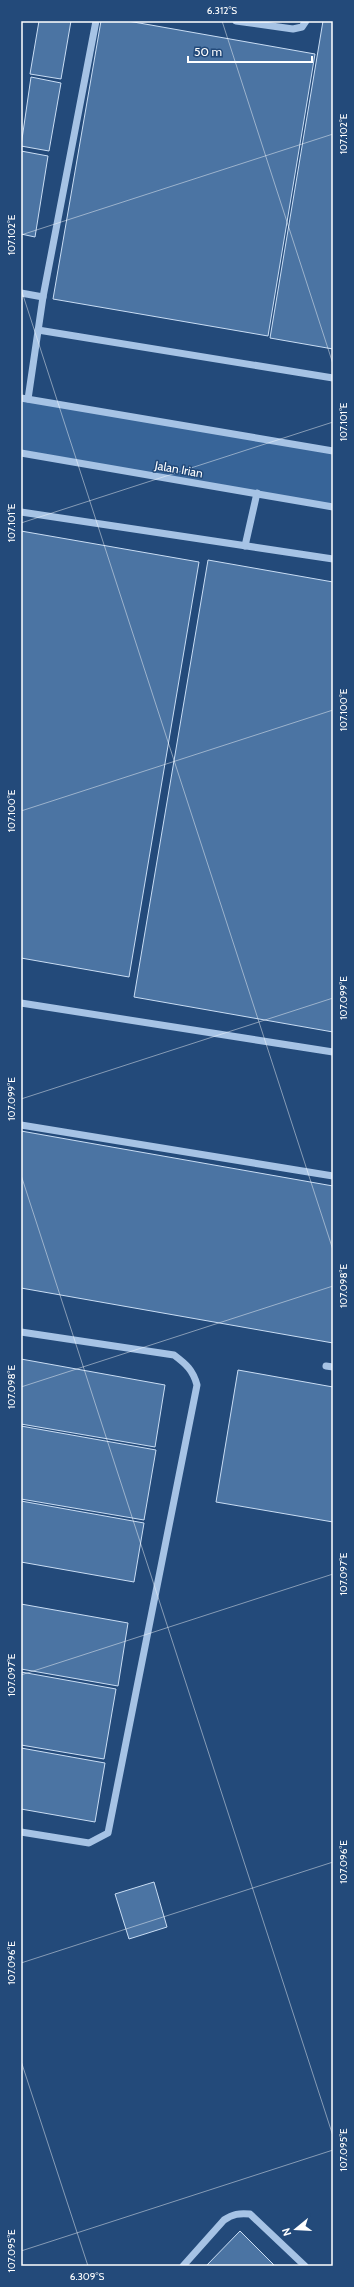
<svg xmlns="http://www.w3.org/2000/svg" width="354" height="2287" viewBox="0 0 354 2287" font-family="Cabin,sans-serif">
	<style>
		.green { fill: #376498 }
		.building { fill: #4b74a3; stroke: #c9ddf4 }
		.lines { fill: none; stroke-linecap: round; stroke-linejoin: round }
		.minor { stroke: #a6c3e5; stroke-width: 7 }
		.ticks { fill: none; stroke: #fff; stroke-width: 1; stroke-opacity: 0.45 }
		.labels { text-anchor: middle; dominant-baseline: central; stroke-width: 3; stroke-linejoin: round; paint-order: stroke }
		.street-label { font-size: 12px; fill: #fff; stroke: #234a7a }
		.neatline { fill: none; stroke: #fff; stroke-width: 1.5 }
		.ticks-label { font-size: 10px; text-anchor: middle; fill: #fff }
	</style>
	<rect width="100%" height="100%" fill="#234a7a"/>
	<polygon class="green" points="21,398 333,451 333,507 21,453"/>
	<g class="building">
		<polygon points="39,21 71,21 61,79 30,74"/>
		<polygon points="101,21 128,21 315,54 268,336 53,299"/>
		<polygon points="323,21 333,21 333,349 270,338"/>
		<polygon points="31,77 61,83 49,151 21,146"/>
		<polygon points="21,151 48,156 35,237 21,234"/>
		<polygon points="21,531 199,562 129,977 21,958"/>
		<polygon points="208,560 333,582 333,1032 134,997"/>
		<polygon points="21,1131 333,1186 333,1343 21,1288"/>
		<polygon points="21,1359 165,1385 155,1447 21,1424"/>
		<polygon points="238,1370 333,1387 333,1522 216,1502"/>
		<polygon points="21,1426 156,1450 144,1520 21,1499"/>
		<polygon points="21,1501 144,1523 134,1582 21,1562"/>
		<polygon points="21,1604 128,1623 118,1686 21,1669"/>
		<polygon points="21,1672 116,1689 104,1759 21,1745"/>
		<polygon points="21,1748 105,1763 95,1822 21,1809"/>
		<polygon points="154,1882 167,1927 129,1939 115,1894"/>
		<polygon points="240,2231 275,2266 206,2266"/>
	</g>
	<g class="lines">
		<g class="minor">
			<polyline points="236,21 293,29 302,27 306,21"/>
			<polyline points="21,293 43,297"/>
			<polyline points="38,330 333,378"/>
			<polyline points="21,398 333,451"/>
			<polyline points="28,399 43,297 96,21"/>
			<polyline points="21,453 333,507"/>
			<polyline points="21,512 333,559"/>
			<polyline points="245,546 257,493"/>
			<polyline points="21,1003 333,1052"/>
			<polyline points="21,1125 333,1176"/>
			<path d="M21,1332L174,1355C186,1364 193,1370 197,1385L108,1833L89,1843L21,1832"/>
			<polyline points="326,1366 333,1367"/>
			<path d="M183,2266L224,2220C233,2214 239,2213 250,2214L305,2266"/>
		</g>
	</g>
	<path class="ticks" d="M222,21L333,364M21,235L333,134M21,289L333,1250M21,523L333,422M21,811L333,710M21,1099L333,998M21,1175L333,2136M21,1387L333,1286M21,1675L333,1574M21,1963L333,1862M21,2061L88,2266M21,2251L333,2150"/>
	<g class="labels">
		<g class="street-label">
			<text transform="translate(179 469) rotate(10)">Jalan Irian</text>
		</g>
	</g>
	<rect width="354" height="2287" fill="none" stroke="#234a7a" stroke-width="44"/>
	<g transform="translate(296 2229) rotate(252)" stroke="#234a7a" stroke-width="3" paint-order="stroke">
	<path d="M0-3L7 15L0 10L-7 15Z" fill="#ffffff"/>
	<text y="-6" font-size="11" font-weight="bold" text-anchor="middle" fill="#ffffff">N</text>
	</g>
	<path d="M188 56v6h124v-6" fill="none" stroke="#ffffff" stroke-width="2"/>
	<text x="194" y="56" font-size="12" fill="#ffffff" stroke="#234a7a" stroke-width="3" paint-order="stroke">50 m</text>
	<rect x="22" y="22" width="310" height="2243" class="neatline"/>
	<g class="ticks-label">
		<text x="222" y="14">6.312°S</text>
		<text transform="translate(343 134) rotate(-90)" y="4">107.102°E</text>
		<text transform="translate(11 235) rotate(-90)" y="4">107.102°E</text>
		<text transform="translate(343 422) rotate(-90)" y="4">107.101°E</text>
		<text transform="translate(11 523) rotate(-90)" y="4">107.101°E</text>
		<text transform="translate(343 710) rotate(-90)" y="4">107.100°E</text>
		<text transform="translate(11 811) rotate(-90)" y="4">107.100°E</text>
		<text transform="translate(343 998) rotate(-90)" y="4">107.099°E</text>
		<text transform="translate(11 1099) rotate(-90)" y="4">107.099°E</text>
		<text transform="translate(343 1286) rotate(-90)" y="4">107.098°E</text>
		<text transform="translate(11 1387) rotate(-90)" y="4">107.098°E</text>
		<text transform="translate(343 1574) rotate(-90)" y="4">107.097°E</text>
		<text transform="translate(11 1675) rotate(-90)" y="4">107.097°E</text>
		<text transform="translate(343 1862) rotate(-90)" y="4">107.096°E</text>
		<text transform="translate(11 1963) rotate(-90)" y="4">107.096°E</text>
		<text transform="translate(343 2150) rotate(-90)" y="4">107.095°E</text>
		<text transform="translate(11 2251) rotate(-90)" y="4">107.095°E</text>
		<text x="87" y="2280">6.309°S</text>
	</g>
</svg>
